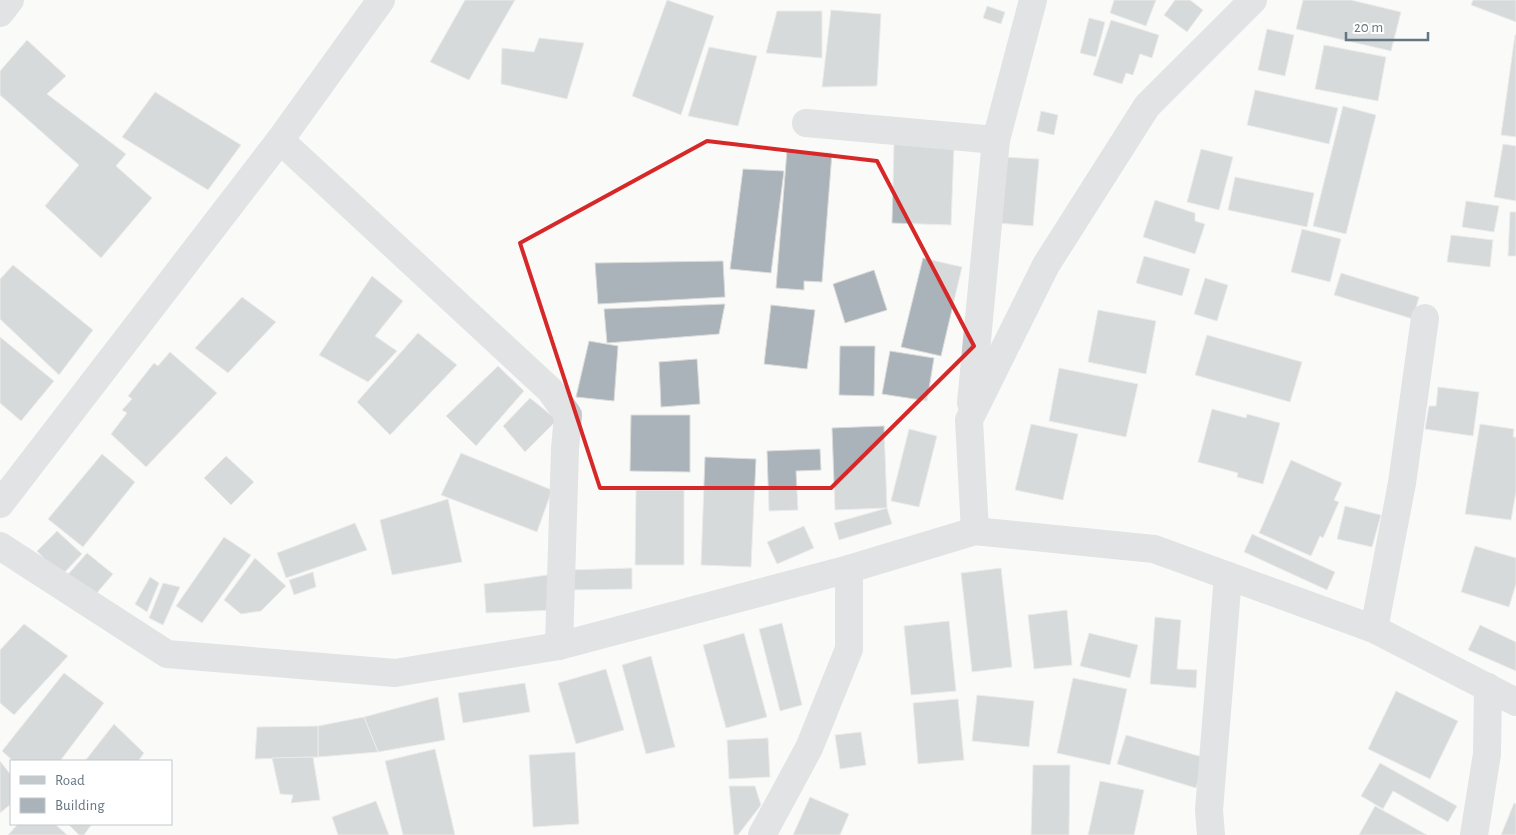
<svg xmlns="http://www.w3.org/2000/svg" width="1516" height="835" viewBox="0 0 1516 835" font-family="'Alegreya Sans',sans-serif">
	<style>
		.building { fill: #aab3b9; stroke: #dcdcda }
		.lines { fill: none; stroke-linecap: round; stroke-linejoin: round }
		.street { stroke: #c3c8cc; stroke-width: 28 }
		.marked { fill: none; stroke: #d62828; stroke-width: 4; stroke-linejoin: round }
	</style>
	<rect width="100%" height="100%" fill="#fafaf8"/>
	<g class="building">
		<polygon points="465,0 515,0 469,80 430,62"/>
		<polygon points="667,0 714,16 681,115 632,96"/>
		<polygon points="1114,0 1156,0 1146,26 1110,13"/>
		<polygon points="1175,0 1190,0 1203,10 1187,32 1164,15"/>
		<polygon points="1303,0 1351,0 1401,12 1391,51 1296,29"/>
		<polygon points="1473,0 1516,0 1516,22 1471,5"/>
		<polygon points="987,6 1005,12 1001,24 983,18"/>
		<polygon points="831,10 881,14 877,86 822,87"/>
		<polygon points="777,11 822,11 822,58 766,53"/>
		<polygon points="1089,18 1105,22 1096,57 1080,53"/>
		<polygon points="1111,20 1159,35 1152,58 1140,54 1133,75 1126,73 1122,84 1093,75"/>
		<polygon points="1267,29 1294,35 1285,76 1258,70"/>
		<polygon points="1515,35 1516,35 1516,137 1501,135"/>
		<polygon points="539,38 584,43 567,99 501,84 502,48 534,52"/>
		<polygon points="27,40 66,76 47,94 126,154 116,166 152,198 101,258 45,206 79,165 0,95 0,71"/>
		<polygon points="1324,45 1386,57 1378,101 1315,89"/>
		<polygon points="709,47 757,56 738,126 688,116"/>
		<polygon points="1255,90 1338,108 1329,144 1247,125"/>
		<polygon points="155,92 241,145 208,190 122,137"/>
		<polygon points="1343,106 1376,115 1346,234 1313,226"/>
		<polygon points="1041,111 1058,115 1054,135 1037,131"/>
		<polygon points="894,144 954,146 951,225 892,223"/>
		<polygon points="1503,144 1516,146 1516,201 1494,197"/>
		<polygon points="1201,149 1233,157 1219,210 1187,202"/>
		<polygon points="787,150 832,153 822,282 804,281 804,290 776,288"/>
		<polygon points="1004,157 1039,159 1033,226 998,223"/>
		<polygon points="743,169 784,171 771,273 730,269"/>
		<polygon points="1235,177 1314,193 1307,227 1228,210"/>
		<polygon points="1155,200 1195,213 1195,221 1205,224 1195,254 1143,237"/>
		<polygon points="1466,201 1499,206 1494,232 1462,227"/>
		<polygon points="1510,212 1516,212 1516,256 1508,256"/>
		<polygon points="1302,229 1341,239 1330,282 1291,272"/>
		<polygon points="1451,235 1493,240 1490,267 1447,262"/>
		<polygon points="1144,256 1190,269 1182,296 1136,283"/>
		<polygon points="923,258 962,267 941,356 901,347"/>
		<polygon points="723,261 725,297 598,304 595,263"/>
		<polygon points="13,265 93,330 59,375 0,319 0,279"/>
		<polygon points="874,270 887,310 845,323 833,284"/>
		<polygon points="1341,273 1419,297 1413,319 1334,295"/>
		<polygon points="372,276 403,301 375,336 397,351 368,382 319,355"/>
		<polygon points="1205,278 1228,285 1217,321 1194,314"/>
		<polygon points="242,297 276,322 228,373 195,348"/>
		<polygon points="725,304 719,334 607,343 604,309"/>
		<polygon points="771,305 815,310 807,369 764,364"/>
		<polygon points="1098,310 1156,321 1146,374 1088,362"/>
		<polygon points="418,333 457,365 390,435 357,402"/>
		<polygon points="1207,335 1302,362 1290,402 1195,375"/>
		<polygon points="0,337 54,381 21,421 0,403"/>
		<polygon points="589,341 618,346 614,401 576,397"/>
		<polygon points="840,346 875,346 874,396 839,395"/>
		<polygon points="890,351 934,358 927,401 882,394"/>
		<polygon points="170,352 217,393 146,467 111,434 127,413 122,410 132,399 128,396 154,363 158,366"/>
		<polygon points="697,359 700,404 661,407 659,362"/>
		<polygon points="498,366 524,391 476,446 446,416"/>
		<polygon points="1059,368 1138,384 1126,437 1049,421"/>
		<polygon points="1438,387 1479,392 1473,436 1425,429 1429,406 1436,406"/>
		<polygon points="530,398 557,420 525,452 503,426"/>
		<polygon points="1212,409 1246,418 1247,414 1280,423 1263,484 1237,477 1238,473 1198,462"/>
		<polygon points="631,415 690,415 690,472 630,471"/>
		<polygon points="1031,424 1078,434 1063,500 1015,490"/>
		<polygon points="1480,424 1514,429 1513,437 1516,437 1516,492 1511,520 1465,514"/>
		<polygon points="884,426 887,508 835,510 832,428"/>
		<polygon points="909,429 937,436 919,507 891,501"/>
		<polygon points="820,449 821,470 796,471 798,510 769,511 767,451"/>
		<polygon points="461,453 552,490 537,532 441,495"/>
		<polygon points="102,454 135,482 83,547 48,519"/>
		<polygon points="226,456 254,482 231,505 204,478"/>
		<polygon points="705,457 756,459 751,567 701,565"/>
		<polygon points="1291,460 1342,483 1334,500 1339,502 1323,538 1320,536 1311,556 1259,533"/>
		<polygon points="636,490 684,490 684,565 635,565"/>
		<polygon points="448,499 462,562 392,575 380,520"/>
		<polygon points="1345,506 1381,515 1372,547 1337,539"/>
		<polygon points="887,508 892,524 839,540 834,523"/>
		<polygon points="355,523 367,550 286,578 277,553"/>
		<polygon points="804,526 814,548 777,564 767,542"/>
		<polygon points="57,531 82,554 61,576 37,551"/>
		<polygon points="1252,534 1335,572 1327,590 1244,552"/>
		<polygon points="224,537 251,555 202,623 176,606"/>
		<polygon points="1475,546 1516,558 1516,584 1509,607 1461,592"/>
		<polygon points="87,553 113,574 90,601 64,579"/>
		<polygon points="255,558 286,586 261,611 241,614 224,600"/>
		<polygon points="632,568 632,589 569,590 569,570"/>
		<polygon points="1001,568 1012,667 972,672 961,573"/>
		<polygon points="313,572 316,587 294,595 289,580"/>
		<polygon points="554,574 556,610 486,613 484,584"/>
		<polygon points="150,577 159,583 147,612 135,604"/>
		<polygon points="163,583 180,587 163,625 149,618"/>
		<polygon points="1067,610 1072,665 1034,669 1028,615"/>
		<polygon points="1155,617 1181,620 1177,669 1197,670 1196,688 1150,684"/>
		<polygon points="949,621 956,691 911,695 904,626"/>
		<polygon points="782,623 802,705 780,711 759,629"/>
		<polygon points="24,624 68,656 14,715 0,703 0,650"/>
		<polygon points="1480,625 1516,642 1516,671 1468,650"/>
		<polygon points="744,633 767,717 726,728 703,645"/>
		<polygon points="1089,633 1138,645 1130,678 1080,666"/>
		<polygon points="651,656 675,747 646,754 622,665"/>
		<polygon points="606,669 624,730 576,744 558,683"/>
		<polygon points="64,673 104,703 60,761 13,761 2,751"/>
		<polygon points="1073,678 1127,689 1110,765 1057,753"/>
		<polygon points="525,683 530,712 463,723 458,693"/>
		<polygon points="1396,691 1458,721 1430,779 1368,749"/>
		<polygon points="977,695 1034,701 1029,747 972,741"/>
		<polygon points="438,697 445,740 378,752 364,717"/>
		<polygon points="958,699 964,760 918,764 913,703"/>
		<polygon points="364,717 378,752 318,757 318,726"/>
		<polygon points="114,724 144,753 138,761 85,761"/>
		<polygon points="318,726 318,757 255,759 257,727"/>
		<polygon points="861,732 866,765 840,769 835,735"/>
		<polygon points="1126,735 1206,758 1196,788 1117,764"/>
		<polygon points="768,738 770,777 729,779 727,740"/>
		<polygon points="435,749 455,835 403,835 385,761"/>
		<polygon points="575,752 579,824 533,827 529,755"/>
		<polygon points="313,757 320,800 291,803 293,795 280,794 272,758"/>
		<polygon points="0,761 11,775 11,804 0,813"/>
		<polygon points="1380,763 1457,806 1448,822 1393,791 1383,809 1361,796"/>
		<polygon points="1033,765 1070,765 1069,835 1031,835"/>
		<polygon points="1100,781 1144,790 1134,835 1088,835"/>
		<polygon points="729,786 755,786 761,805 738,835 734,835"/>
		<polygon points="810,797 849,814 840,835 793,835"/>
		<polygon points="376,801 389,835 338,835 332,817"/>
		<polygon points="1514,803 1516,804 1516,835 1501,835"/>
		<polygon points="1375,806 1427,835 1359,835"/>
		<polygon points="18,824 55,824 67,835 8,835"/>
		<polygon points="68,824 92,824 84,835 79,835"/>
	</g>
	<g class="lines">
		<g class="street">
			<polyline points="0,13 10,0"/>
			<polyline points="806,123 996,140"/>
			<polyline points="280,140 550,390 568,415 565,449 559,646"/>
			<polyline points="971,403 996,140 1033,0"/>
			<polyline points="0,504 280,140 381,0"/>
			<polyline points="975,531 969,420 1046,265 1147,106 1253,0"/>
			<polyline points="0,546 167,654 395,673 559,646 849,569 975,531 1154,549 1374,629 1516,702"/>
			<polyline points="1374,629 1402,483 1425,318"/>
			<polyline points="762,835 809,748 849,649 849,569"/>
			<polyline points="1211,835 1209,810 1228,576"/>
			<polyline points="1474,835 1487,754 1488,687"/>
		</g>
	</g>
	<path d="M0 0H1516V835H0ZM707,141L877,161L974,346L831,488H600L520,243Z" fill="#fafaf8" fill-opacity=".55" fill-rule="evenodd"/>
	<path class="marked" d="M707,141L877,161L974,346L831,488H600L520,243Z"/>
	<rect x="10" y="760" width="162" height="65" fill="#ffffff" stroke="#c1c8cd"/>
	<rect x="20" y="776" width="25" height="8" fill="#c3c8cc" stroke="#c1c8cd"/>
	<text x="55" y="785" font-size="15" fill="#657683">Road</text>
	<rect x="20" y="798" width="25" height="15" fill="#aab3b9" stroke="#c1c8cd"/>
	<text x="55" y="810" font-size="15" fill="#657683">Building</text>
	<path d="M1346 32v8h82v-8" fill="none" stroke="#657683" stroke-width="2.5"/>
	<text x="1354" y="32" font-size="15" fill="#657683" stroke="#ffffff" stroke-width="4" paint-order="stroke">20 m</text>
</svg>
